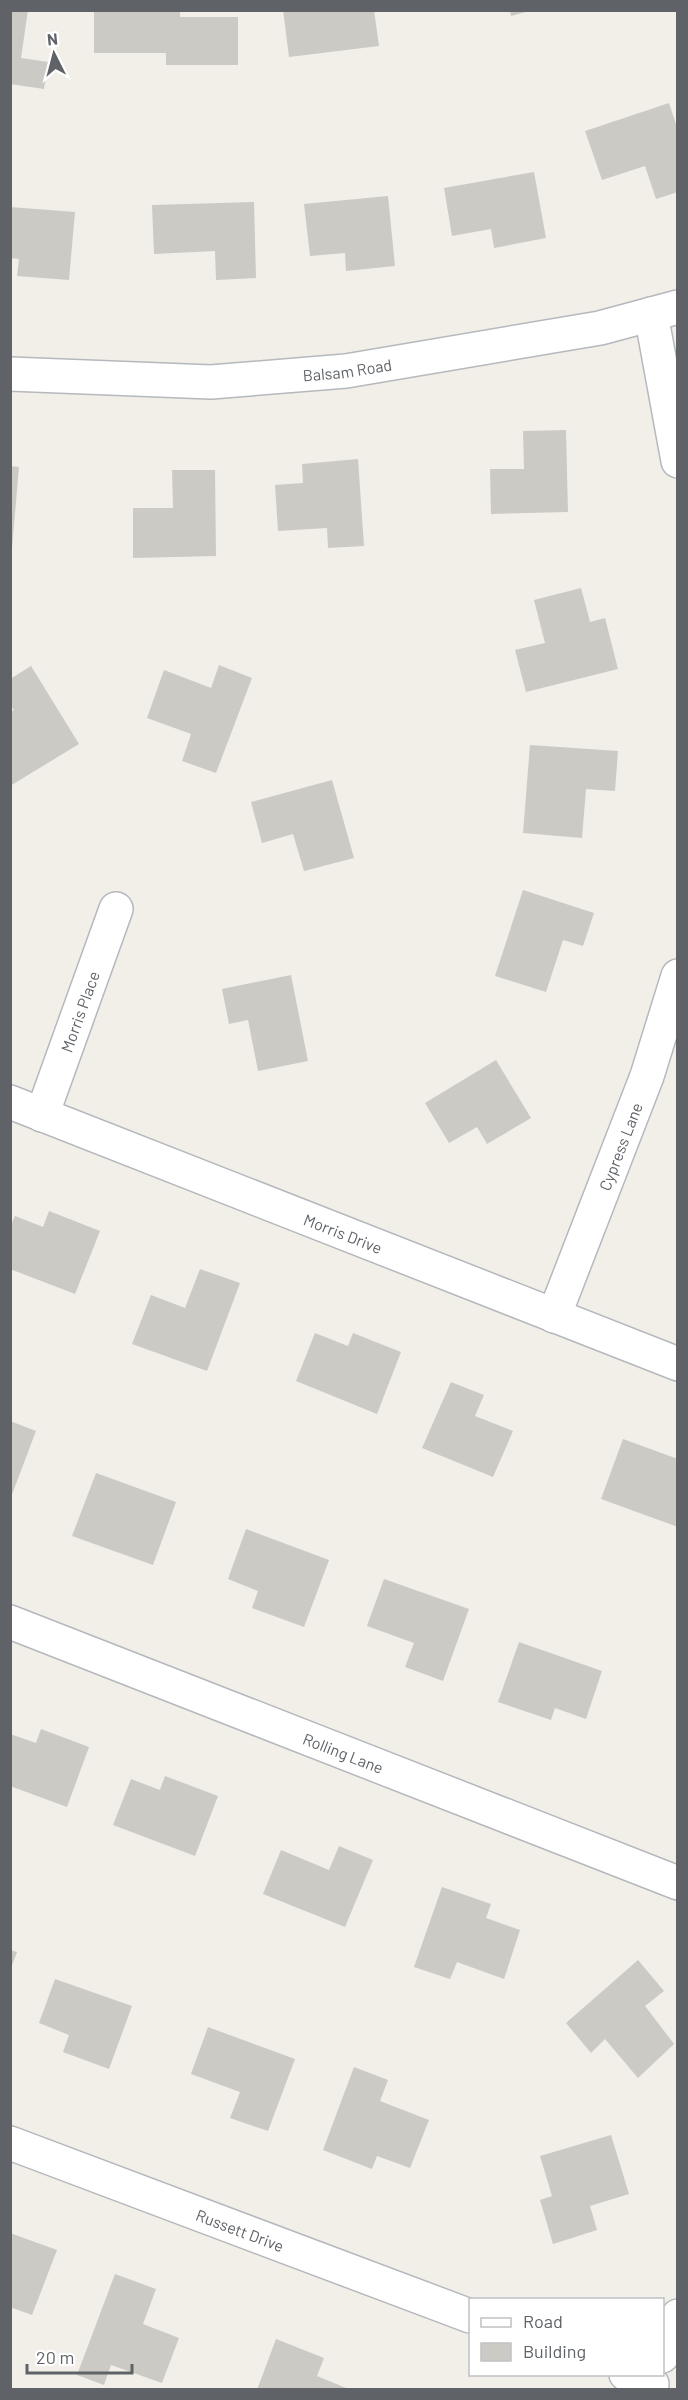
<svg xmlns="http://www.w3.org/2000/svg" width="688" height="2400" viewBox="0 0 688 2400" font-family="Barlow,sans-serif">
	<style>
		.building { fill: #cccac5 }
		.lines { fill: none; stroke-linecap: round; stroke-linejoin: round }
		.minor-casing { stroke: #b5b8bc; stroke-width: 36 }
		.minor { stroke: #fff; stroke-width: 33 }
		.labels { text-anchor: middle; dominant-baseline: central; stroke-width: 6; stroke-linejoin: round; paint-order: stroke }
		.street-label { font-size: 16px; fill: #5f6368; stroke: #fff }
	</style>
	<rect width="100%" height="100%" fill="#f1efe8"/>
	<g class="building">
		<polygon points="10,10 28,10 21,58 48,62 44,89 10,84"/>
		<polygon points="94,10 180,10 180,17 238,17 238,65 166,65 166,53 94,53"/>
		<polygon points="283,10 374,10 379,46 289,57"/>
		<polygon points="510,10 528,10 529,11 511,16"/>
		<polygon points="669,103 678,130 678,192 656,199 645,166 602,180 585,131"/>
		<polygon points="534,172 546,238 494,248 491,229 452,236 444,188"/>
		<polygon points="388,196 395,266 346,271 345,253 310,256 304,204"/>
		<polygon points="254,202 256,278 216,280 215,251 154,254 152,205"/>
		<polygon points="10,207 75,212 69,280 17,276 19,259 10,258"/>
		<polygon points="566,430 568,512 491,514 490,469 524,469 523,431"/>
		<polygon points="358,459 364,546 328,548 327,528 278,531 275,485 303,483 302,464"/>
		<polygon points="10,466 19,467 12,548 10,548"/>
		<polygon points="172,470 215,470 216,556 133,558 133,508 173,508"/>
		<polygon points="581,588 590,622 605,618 618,669 526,692 515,650 545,643 534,600"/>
		<polygon points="219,665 252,678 216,773 182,761 191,734 147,718 164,670 211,688"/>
		<polygon points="31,666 79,744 10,786 10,713 14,710 10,705 10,679"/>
		<polygon points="530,745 618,751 615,791 586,789 582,838 523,833"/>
		<polygon points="332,780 354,858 304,871 293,834 262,843 251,802"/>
		<polygon points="523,890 594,913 583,946 563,940 546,992 495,976"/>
		<polygon points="291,975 308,1061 258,1071 248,1020 229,1024 222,989"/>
		<polygon points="496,1060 531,1118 487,1144 477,1127 449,1143 425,1103"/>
		<polygon points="49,1211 100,1231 75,1294 10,1269 10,1227 15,1216 43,1227"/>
		<polygon points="200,1269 240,1283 207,1371 132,1344 151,1295 185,1308"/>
		<polygon points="315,1333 348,1346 353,1333 401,1352 377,1414 296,1381"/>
		<polygon points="451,1382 484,1395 475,1416 513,1431 493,1477 422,1448"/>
		<polygon points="10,1421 36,1431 11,1497 10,1497"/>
		<polygon points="623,1439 678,1459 678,1527 601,1499"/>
		<polygon points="96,1473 176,1502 153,1565 72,1536"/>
		<polygon points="246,1529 329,1560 304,1627 252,1608 258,1591 228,1579"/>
		<polygon points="384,1579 469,1609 443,1681 405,1667 414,1643 367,1626"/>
		<polygon points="519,1642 602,1671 586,1719 555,1708 551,1720 498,1702"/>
		<polygon points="41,1729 89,1747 67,1807 10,1786 10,1734 36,1743"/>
		<polygon points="165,1776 218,1796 195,1856 113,1825 131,1779 160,1790"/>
		<polygon points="339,1846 373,1860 345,1927 263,1894 281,1850 329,1870"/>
		<polygon points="442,1887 491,1904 486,1918 520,1930 504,1979 457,1962 450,1979 414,1967"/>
		<polygon points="10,1950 17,1952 11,1968 10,1968"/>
		<polygon points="638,1960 664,1991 645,2006 674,2044 638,2078 605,2039 591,2053 566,2023"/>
		<polygon points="55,1979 132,2006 109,2069 63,2052 69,2035 39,2023"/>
		<polygon points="208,2027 295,2059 268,2131 230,2118 240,2092 191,2074"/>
		<polygon points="354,2067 388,2080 380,2101 429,2120 410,2168 377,2156 372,2169 323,2150"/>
		<polygon points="611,2135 629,2194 590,2206 597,2230 553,2244 540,2200 552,2196 540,2156"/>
		<polygon points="10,2233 57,2250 32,2315 10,2307"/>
		<polygon points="115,2274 156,2289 143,2324 179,2338 162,2383 111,2365 104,2385 77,2375"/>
		<polygon points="276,2339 324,2358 317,2376 351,2390 257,2390"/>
	</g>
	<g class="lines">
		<defs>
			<g id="minor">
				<polyline points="651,314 678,461"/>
				<path id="s1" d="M10,374L211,382L346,371L600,328L678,307"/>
				<path id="s2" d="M10,1102L678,1364"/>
				<path id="s3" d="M42,1115L116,909"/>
				<path id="s4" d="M554,1316L647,1076L678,976"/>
				<path id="s5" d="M10,1622L678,1883"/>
				<path id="s6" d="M10,2143L470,2316"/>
				<polyline points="662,2356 678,2316"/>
				<polyline points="626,2374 652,2384"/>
			</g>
		</defs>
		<use href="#minor" class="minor-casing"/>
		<use href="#minor" class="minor"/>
	</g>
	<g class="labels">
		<g class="street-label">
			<text stroke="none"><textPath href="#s1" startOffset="338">Balsam Road</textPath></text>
			<text stroke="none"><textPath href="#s3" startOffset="110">Morris Place</textPath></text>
			<text stroke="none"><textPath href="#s4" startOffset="182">Cypress Lane</textPath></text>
			<text stroke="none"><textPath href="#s2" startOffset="358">Morris Drive</textPath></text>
			<text stroke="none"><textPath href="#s5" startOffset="358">Rolling Lane</textPath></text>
			<text stroke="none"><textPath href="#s6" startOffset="246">Russett Drive</textPath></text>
		</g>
	</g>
	<rect width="688" height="2400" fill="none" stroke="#5f6368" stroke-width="24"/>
	<rect x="469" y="2298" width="195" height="78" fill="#ffffff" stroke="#bfc1c3" stroke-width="1.5"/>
	<rect x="481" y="2318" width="30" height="9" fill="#ffffff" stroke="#bfc1c3" stroke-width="1.5"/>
	<text x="523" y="2328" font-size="18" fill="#5f6368">Road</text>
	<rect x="481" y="2343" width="30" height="18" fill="#cccac5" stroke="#bfc1c3" stroke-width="1.5"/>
	<text x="523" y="2358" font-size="18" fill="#5f6368">Building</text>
	<g transform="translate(54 54) rotate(354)" stroke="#ffffff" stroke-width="4.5" paint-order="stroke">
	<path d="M0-4.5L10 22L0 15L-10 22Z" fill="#5f6368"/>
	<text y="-9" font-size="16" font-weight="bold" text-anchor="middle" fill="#5f6368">N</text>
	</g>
	<path d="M27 2364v9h105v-9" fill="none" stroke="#5f6368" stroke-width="3"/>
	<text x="36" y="2364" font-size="18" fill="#5f6368" stroke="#ffffff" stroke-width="4.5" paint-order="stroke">20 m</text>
</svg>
